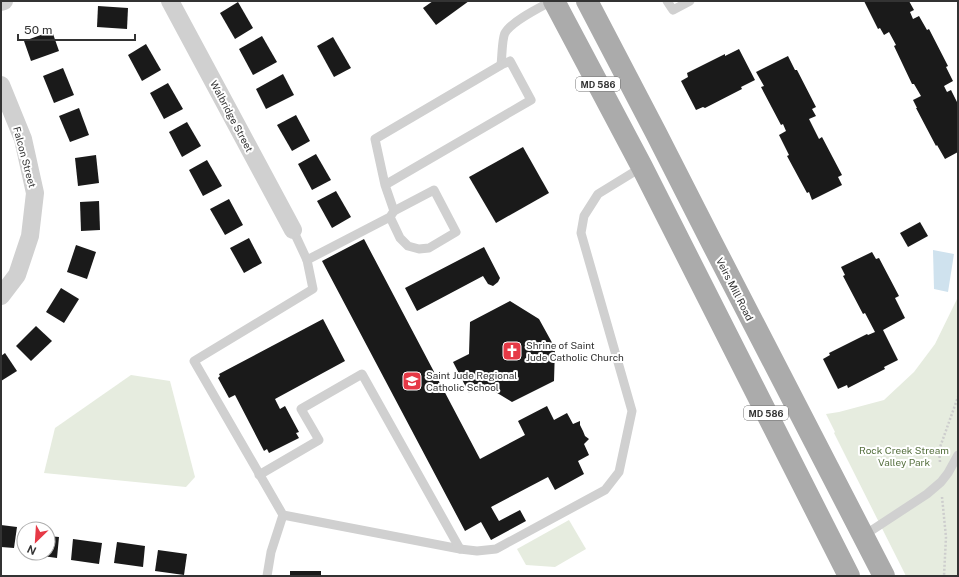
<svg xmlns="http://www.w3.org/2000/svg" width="959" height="577" viewBox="0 0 959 577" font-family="'Public Sans',sans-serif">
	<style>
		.green { fill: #e6ecdf }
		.water { fill: #cfe2ee }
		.building { fill: #1a1a1a }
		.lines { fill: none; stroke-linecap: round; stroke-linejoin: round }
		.path { stroke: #cdcdcd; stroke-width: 2.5; stroke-dasharray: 2 2; stroke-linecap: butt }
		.service { stroke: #d0d0d0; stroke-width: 9 }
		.minor { stroke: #d0d0d0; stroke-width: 18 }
		.primary { stroke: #ababab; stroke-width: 22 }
		.labels { text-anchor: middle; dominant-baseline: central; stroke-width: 4; stroke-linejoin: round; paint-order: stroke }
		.shield { fill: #fff; stroke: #707070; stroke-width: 1 }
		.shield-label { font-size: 9px; font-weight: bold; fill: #333 }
		.street-label { font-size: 10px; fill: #333; stroke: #fff }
		.poi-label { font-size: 10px; fill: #333; stroke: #fff; text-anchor: start }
		.park-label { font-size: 10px; fill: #56703f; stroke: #fff }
	</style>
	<rect width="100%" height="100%" fill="#fff"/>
	<g class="green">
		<polygon points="958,297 958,576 906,576 834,433 835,432 826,414 839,412 884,400 914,372 935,344"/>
		<polygon points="131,375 170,381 195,477 186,487 44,473 55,428"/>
		<polygon points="569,520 586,549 555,567 526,565 517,549"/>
	</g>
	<polygon class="water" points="933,250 954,254 948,292 934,289"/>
	<g class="building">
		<polygon points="433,1 469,1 436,25 423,8"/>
		<polygon points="864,1 909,1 914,10 910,12 913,19 919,16 927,30 929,29 948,66 946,67 953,81 944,86 947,92 951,90 958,104 958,152 945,159 937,145 936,146 916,108 917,108 913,100 921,96 914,84 912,84 894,46 896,45 889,32 884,35 880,28 878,29"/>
		<polygon points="238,2 253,28 235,39 220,13"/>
		<polygon points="98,6 128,8 127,29 97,27"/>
		<polygon points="52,31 59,51 31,61 24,41"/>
		<polygon points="262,36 277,62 253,75 239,49"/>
		<polygon points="333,37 351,68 334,77 317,46"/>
		<polygon points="146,44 161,70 142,81 128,55"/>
		<polygon points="739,49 755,80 741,87 742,89 705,108 703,107 696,110 681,81 688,77 687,73 725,54 725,56"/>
		<polygon points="788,56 795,70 797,70 816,107 812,109 816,116 809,119 819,139 822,137 842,175 838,177 842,185 812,200 809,192 807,193 787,156 789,155 779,135 786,131 783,124 781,125 761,87 764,86 756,72"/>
		<polygon points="63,68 74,95 54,103 43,76"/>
		<polygon points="283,74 294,95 266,109 256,89"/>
		<polygon points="168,83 183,109 164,119 150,93"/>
		<polygon points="79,108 89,135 70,142 59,116"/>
		<polygon points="296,115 310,141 292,151 277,125"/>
		<polygon points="187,122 201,146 182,157 169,132"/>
		<polygon points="523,147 549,193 496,223 469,177"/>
		<polygon points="316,154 331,180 312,190 298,164"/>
		<polygon points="96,155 99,183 78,186 75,158"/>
		<polygon points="207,160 222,186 203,196 189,170"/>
		<polygon points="336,191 351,217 332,228 317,201"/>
		<polygon points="229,199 243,225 225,235 210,209"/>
		<polygon points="99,201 100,230 81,231 80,202"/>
		<polygon points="920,222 928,236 908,247 900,233"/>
		<polygon points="249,238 262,263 244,273 230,248"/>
		<polygon points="364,239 480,459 525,435 518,421 547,406 554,420 567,413 573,424 580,421 580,425 583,431 585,436 589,439 584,444 589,455 578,461 584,474 555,490 548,477 491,507 499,521 520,510 526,521 491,540 481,522 465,531 322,261"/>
		<polygon points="76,245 96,252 87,279 67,272"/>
		<polygon points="484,247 500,278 498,282 493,286 488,284 483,276 417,311 405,288"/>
		<polygon points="872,252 876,259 879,258 899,296 895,298 905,318 883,330 898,360 884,367 885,369 848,388 847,385 838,389 823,359 830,355 829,353 867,334 868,335 875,332 865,313 863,314 843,276 845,275 841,267"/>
		<polygon points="61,288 79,299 64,323 46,312"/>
		<polygon points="510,301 539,319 555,348 554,381 512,402 484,385 469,393 453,362 469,354 470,322"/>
		<polygon points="323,319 345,361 275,399 280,409 285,406 299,432 296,433 299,438 269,453 267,449 264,451 235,395 229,398 218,378 220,376 219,374"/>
		<polygon points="36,326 52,341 31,361 16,346"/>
		<polygon points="5,353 17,371 1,381 1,356"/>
		<polygon points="1,525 17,527 14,548 1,547"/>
		<polygon points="48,536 59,537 57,558 28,554 28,553 48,553"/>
		<polygon points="73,539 102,543 99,564 71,560"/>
		<polygon points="117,542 145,546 143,567 114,563"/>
		<polygon points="158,550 187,554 184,575 155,571"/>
		<rect x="290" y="571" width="31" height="5"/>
	</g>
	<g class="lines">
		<g class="path">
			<polyline points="940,462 939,450 958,397"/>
			<polyline points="942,497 946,537 944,576"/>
		</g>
		<g class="service">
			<polyline points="667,1 673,10 690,1"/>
			<path d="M501,65C502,58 502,38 505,33C512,21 539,8 552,1"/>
			<polyline points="385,185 531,100 510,61 501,65 375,139 385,185 394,211"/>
			<polyline points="293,230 307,260 390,217 394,211 434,190 456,232 429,248 419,249 408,246 400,238 390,217"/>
			<polyline points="307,260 313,289 194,361 283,515 460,549 477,551 496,549 605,490 619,472 632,411 581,233 584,216 598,194 642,167"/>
			<polyline points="259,475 319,440 301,409 362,374 460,549"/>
			<polyline points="863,536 927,494 941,482 948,473 958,455"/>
			<polyline points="267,576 271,552 283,515"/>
		</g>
		<g class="minor">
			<polyline points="170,1 293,230"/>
			<polyline points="1,2 4,1"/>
			<polyline points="1,85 23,139 35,193 30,236 17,275 1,296"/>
		</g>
		<g class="primary">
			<polyline points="554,1 642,167 849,576"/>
			<polyline points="587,1 656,133 712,243 884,576"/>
		</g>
	</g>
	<defs>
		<symbol id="church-square" viewBox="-11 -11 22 22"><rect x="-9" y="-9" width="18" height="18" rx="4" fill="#e63946" stroke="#fff"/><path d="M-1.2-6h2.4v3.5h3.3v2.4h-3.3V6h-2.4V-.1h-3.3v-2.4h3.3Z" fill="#fff"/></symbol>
		<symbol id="school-square" viewBox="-11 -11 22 22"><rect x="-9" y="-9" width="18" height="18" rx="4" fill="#e63946" stroke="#fff"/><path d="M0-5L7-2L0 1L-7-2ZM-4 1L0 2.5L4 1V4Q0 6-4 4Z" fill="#fff"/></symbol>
	</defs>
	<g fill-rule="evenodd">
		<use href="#church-square" x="501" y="340" width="22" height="22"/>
		<use href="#school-square" x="401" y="370" width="22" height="22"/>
	</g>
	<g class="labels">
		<g class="shield">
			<rect x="576" y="77" width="44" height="14" rx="3"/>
			<rect x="744" y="406" width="44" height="14" rx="3"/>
		</g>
		<g class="shield-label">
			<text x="598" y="84">MD 586</text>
			<text x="766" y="413">MD 586</text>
		</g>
		<g class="street-label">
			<text transform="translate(232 116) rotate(62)">Walbridge Street</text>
			<text transform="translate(25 157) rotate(75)">Falcon Street</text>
			<text transform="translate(735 289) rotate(63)">Veirs Mill Road</text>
		</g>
		<g class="poi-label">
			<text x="526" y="345">Shrine of Saint<tspan x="526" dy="12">Jude Catholic Church</tspan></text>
			<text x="426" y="375">Saint Jude Regional<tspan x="426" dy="12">Catholic School</tspan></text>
		</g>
		<g class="park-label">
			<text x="904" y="450">Rock Creek Stream<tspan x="904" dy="12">Valley Park</tspan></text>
		</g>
	</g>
	<rect width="959" height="577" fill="none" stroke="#333333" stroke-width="4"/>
	<g transform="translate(36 541) rotate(205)"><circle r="19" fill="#ffffff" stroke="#adadad"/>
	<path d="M0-3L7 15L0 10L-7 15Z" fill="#e63946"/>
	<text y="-6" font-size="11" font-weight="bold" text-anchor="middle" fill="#333333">N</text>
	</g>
	<path d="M18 34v6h117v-6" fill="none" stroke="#333333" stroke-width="2"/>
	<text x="24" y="34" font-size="12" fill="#333333" stroke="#ffffff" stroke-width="3" paint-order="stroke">50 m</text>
</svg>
